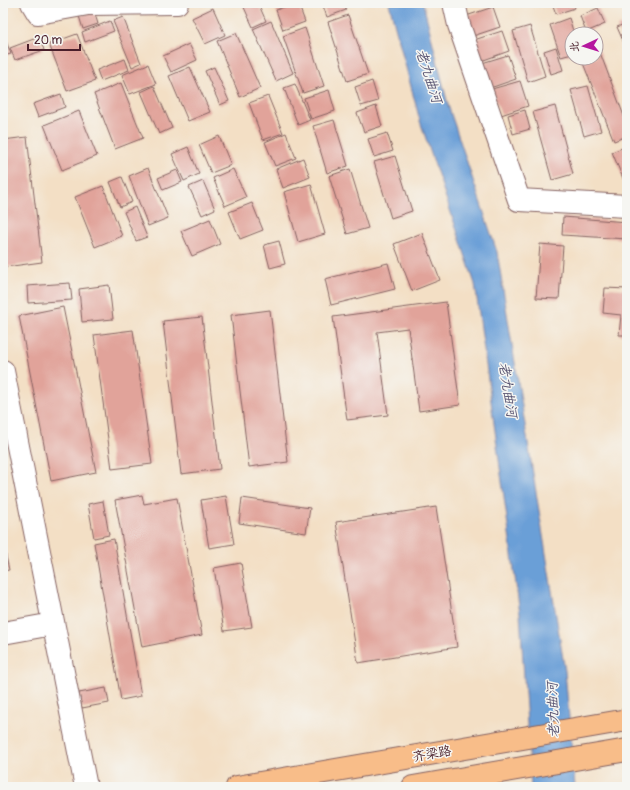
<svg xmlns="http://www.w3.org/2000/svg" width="630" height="790" viewBox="0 0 630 790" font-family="Pangolin,'LXGW WenKai TC',sans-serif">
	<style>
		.water { fill: #6b9fd7; stroke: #5a5f81 }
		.building { fill: #e1a39a }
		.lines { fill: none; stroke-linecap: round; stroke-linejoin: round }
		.minor-casing { stroke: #856261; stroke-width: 24 }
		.major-casing { stroke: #856261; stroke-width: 24 }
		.minor { stroke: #fff; stroke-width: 22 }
		.major { stroke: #f8bd89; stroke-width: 22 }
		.labels { text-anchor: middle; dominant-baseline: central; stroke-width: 3; stroke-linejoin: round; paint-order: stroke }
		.street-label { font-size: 13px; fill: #4a1f2b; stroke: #f6f6f2 }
		.water-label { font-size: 14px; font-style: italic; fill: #575270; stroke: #f6f6f2 }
	</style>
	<rect width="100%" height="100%" fill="#f6f6f2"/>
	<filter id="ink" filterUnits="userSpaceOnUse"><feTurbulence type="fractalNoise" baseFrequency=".025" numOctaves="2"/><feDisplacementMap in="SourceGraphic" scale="8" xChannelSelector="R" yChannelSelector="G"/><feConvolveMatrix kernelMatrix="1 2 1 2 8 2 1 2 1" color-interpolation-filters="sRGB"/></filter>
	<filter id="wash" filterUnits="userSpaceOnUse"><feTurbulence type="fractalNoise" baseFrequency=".012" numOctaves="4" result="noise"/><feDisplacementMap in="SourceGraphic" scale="16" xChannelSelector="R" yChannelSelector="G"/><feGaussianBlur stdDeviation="0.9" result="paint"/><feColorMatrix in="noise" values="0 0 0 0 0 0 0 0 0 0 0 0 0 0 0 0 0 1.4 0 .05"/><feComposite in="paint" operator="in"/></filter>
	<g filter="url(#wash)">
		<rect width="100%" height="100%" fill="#f3dfc5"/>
		<polygon class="water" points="389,3 423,3 448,105 497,252 565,671 575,787 531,787 520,614 475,284 420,121"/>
		<g id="blocks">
			<g class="building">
				<polygon points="242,3 258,3 266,21 253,27"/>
				<polygon points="295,3 298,3 305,22 283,30 276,10"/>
				<polygon points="322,3 344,3 346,10 327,17"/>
				<polygon points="552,3 573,3 575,8 556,14"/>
				<polygon points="493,7 500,27 473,36 466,16"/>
				<polygon points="213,8 225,35 205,44 192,18"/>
				<polygon points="598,8 605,24 586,32 580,16"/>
				<polygon points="94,11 98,24 83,29 79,16"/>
				<polygon points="348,15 368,74 347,81 328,22"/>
				<polygon points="123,17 141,63 132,67 113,21"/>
				<polygon points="569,18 574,34 572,34 572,54 561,57 550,25"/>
				<polygon points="110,21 114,31 85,42 82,32"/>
				<polygon points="271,21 293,73 276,81 253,29"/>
				<polygon points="627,23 627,50 617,27"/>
				<polygon points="530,26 545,76 528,82 513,31"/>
				<polygon points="305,28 324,86 303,93 283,36"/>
				<polygon points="502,31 509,51 481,61 474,40"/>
				<polygon points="3,33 11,54 3,56"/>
				<polygon points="236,33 260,88 240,97 217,41"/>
				<polygon points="77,34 95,81 67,91 49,44"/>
				<polygon points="39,37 44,50 15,60 10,48"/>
				<polygon points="189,44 197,60 171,72 163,56"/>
				<polygon points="556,47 563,70 551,74 544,51"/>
				<polygon points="599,50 627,124 627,136 614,141 581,58 596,58 596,51"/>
				<polygon points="508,55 516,79 490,88 482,63"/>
				<polygon points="125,59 129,70 101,81 97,70"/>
				<polygon points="148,64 156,84 130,94 122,75"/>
				<polygon points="190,67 210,112 188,121 169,76"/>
				<polygon points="214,67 229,101 220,105 205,71"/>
				<polygon points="372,81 378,101 361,106 355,87"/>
				<polygon points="520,81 528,106 501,115 492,89"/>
				<polygon points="121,83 143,138 115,149 94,94"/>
				<polygon points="295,84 310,120 298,125 284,88"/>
				<polygon points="154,86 172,128 159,134 141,92"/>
				<polygon points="588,86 601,131 584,136 571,90"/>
				<polygon points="329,90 335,111 311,119 304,98"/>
				<polygon points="61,94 65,107 38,117 33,104"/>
				<polygon points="268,96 283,133 263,140 249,103"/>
				<polygon points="376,106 382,126 364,132 357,113"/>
				<polygon points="555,106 573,174 552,180 533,112"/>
				<polygon points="525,110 530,129 513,134 508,115"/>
				<polygon points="79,111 97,156 62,170 44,125"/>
				<polygon points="334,120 348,166 327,173 313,126"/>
				<polygon points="286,133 296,158 275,166 265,142"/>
				<polygon points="387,133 393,151 374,157 368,139"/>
				<polygon points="219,136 231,165 211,173 199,145"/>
				<polygon points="27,137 42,262 5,267 3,253 3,140"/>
				<polygon points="627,146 627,188 612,152"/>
				<polygon points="188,147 199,174 184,181 172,154"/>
				<polygon points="395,156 412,211 391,218 374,162"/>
				<polygon points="303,158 310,177 283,188 276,169"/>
				<polygon points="148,168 168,218 148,226 129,176"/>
				<polygon points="233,169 246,197 225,206 213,178"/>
				<polygon points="350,169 368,228 347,234 329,176"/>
				<polygon points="177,170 182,182 163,190 158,178"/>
				<polygon points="122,177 132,202 120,207 110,182"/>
				<polygon points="203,181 215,209 202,215 189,187"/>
				<polygon points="311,184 325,234 298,242 284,192"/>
				<polygon points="103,186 122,236 95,247 75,197"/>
				<polygon points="252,203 263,230 240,239 229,212"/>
				<polygon points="135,207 147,237 136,241 124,212"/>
				<polygon points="563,217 627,222 627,239 562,235"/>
				<polygon points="210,219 220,244 192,256 181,231"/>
				<polygon points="422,233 440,280 412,291 394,244"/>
				<polygon points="279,241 285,264 270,268 264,245"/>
				<polygon points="540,244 563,246 559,299 536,298"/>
				<polygon points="388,263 395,289 331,305 325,279"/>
				<polygon points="70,283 72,300 28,303 27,286"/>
				<polygon points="109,285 113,319 82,322 79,289"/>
				<polygon points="605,288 627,289 627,335 619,335 621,315 603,313"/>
				<polygon points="446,302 460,405 419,411 408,328 377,332 388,415 347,420 333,317"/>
				<polygon points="63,307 96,472 51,481 19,316"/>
				<polygon points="270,310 288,462 249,467 231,315"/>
				<polygon points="202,317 220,469 181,474 163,321"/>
				<polygon points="133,330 152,464 112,469 94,335"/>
				<polygon points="142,495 144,504 177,498 202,635 142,647 115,500"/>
				<polygon points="226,496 234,544 209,548 201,500"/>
				<polygon points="242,498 310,508 306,533 239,523"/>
				<polygon points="103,501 109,535 94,538 88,504"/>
				<polygon points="436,507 457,647 358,663 336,522"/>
				<polygon points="114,539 141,696 121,700 94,543"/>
				<polygon points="3,542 9,570 3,571"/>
				<polygon points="241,563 252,627 224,631 214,568"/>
				<polygon points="106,688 109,703 82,708 79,693"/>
			</g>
		</g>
	</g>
	<g filter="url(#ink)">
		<use href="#blocks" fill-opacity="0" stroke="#856261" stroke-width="1"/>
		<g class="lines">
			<defs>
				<g id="minor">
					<polyline points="32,3 38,13 88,4 177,3"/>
					<polyline points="454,3 459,25 519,200 627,206"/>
					<polyline points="3,371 86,787"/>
					<polyline points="3,633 53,624"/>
				</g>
				<g id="major">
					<polyline points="237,787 627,720"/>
					<polyline points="413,787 627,750"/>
				</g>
			</defs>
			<use href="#minor" class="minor-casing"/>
			<use href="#major" class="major-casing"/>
			<use href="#minor" class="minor"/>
			<use href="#major" class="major"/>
		</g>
	</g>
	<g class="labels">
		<g class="street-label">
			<text transform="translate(432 754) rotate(-10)">齐梁路</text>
		</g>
		<g class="water-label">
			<text transform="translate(429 76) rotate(72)">老九曲河</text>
			<text transform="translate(508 390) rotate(81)">老九曲河</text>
			<text transform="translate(553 710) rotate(-92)">老九曲河</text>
		</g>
	</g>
	<rect width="630" height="790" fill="none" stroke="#f6f6f2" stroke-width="16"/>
	<g transform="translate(584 46) rotate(266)"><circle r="19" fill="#f6f6f2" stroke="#b1a0a2"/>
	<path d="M0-3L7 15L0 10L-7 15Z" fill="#b5179e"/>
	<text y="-6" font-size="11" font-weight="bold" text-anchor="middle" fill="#4a1f2b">北</text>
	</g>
	<path d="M28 44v6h52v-6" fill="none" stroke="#4a1f2b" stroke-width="2"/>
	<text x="34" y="44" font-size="12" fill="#4a1f2b" stroke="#f6f6f2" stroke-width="3" paint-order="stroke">20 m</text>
</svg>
